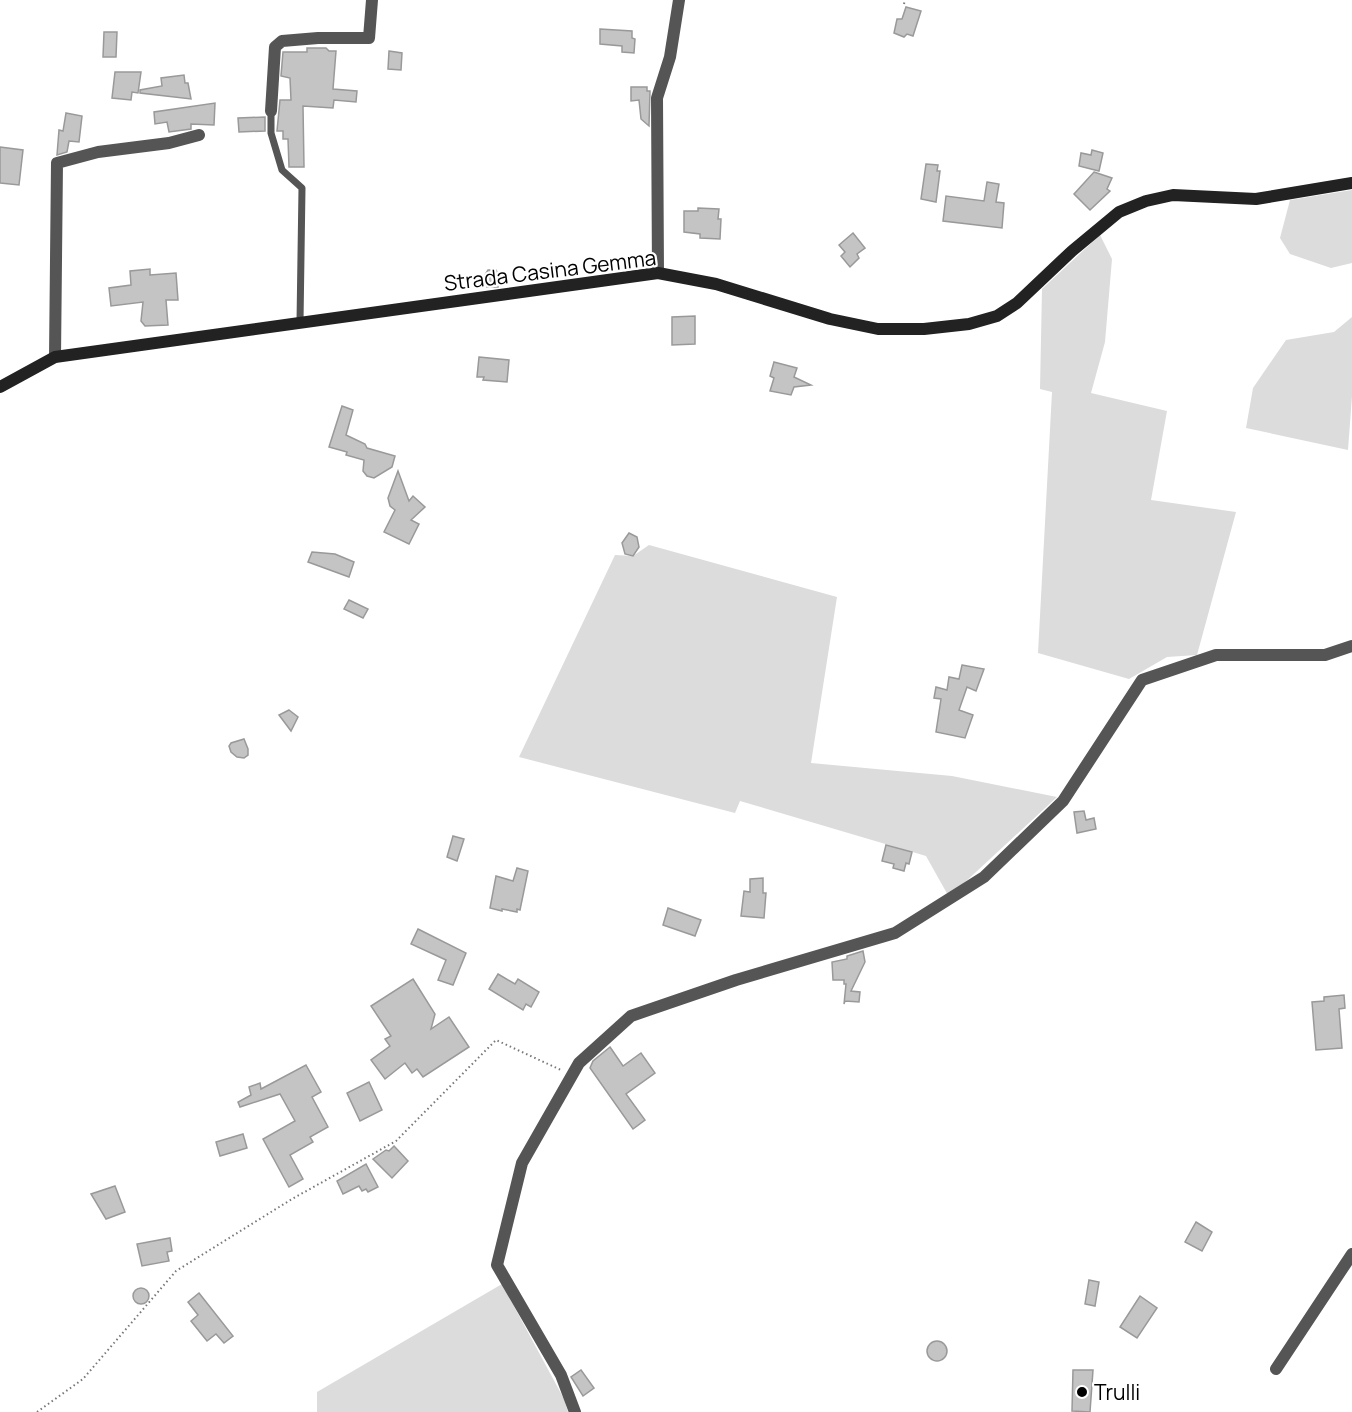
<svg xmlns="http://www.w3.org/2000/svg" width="1352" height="1412" viewBox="0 0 1352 1412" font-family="Manrope,sans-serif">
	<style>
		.green { fill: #dcdcdc }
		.building { fill: #c4c4c4; stroke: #999; stroke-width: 1.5 }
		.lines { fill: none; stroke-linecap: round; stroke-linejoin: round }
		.path { stroke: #777; stroke-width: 2; stroke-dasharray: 1.5 3; stroke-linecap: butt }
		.lane { stroke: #555; stroke-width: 7 }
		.street { stroke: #555; stroke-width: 12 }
		.secondary { stroke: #222; stroke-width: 12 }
		.poi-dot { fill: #000; stroke: #fff; stroke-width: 2 }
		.labels { text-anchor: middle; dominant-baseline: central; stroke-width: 4.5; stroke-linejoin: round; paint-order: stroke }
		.street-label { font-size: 21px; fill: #000; stroke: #fff }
		.poi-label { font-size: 21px; fill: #000; stroke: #fff; text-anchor: start }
	</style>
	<rect width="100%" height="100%" fill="#fff"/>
	<g class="green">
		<polygon points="1352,190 1352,263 1331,268 1290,254 1280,238 1290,200"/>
		<polygon points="1100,235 1112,259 1105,342 1091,393 1167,411 1151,500 1236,512 1197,655 1167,657 1129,679 1038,653 1052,392 1040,389 1042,289"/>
		<polygon points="1352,317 1352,396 1348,450 1246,428 1253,388 1286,340 1334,332"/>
		<polygon points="649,545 837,597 811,763 952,776 1057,797 949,897 926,856 740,801 735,813 519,757 615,555 633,556"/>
		<polygon points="502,1284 564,1399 568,1412 317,1412 317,1392"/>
	</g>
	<g class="building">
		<polygon points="906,7 921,11 913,36 907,34 904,37 894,33 897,19 902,19"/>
		<polygon points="600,29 632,31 632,38 635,39 634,53 622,52 622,46 600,44"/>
		<polygon points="104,32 117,32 116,57 103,57"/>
		<polygon points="307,48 326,48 329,51 336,51 333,89 357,91 356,102 334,100 333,108 303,106 304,167 289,167 288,139 283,139 283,131 277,131 280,100 291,100 290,78 281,76 283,52 307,52"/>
		<polygon points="389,51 402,53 401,70 388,69"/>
		<polygon points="115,72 141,72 138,93 132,92 131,100 112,98"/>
		<polygon points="184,75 185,83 188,83 191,99 140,93 140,90 162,86 161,78"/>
		<polygon points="631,87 647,87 647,91 650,91 649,126 641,119 639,100 631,101"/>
		<polygon points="215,103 214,125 191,124 191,129 169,132 167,122 155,124 154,112"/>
		<polygon points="66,113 82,116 79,142 69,141 67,152 57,155 59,130 63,131"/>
		<polygon points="265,117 265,131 239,132 238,118"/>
		<polygon points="0,147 23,150 19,185 0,183"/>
		<polygon points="1092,150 1103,153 1099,171 1079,166 1081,153 1091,155"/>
		<polygon points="926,164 938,165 937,171 940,171 936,202 921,199"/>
		<polygon points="1094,172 1112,178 1107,189 1110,191 1090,210 1074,194"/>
		<polygon points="987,182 999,184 996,202 1004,203 1002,228 943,221 946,196 984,201"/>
		<polygon points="698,208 719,209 718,219 721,219 720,239 700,238 700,234 684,232 684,211 698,211"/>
		<polygon points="853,233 865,248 857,254 859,258 850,267 841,256 845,252 839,245"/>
		<polygon points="150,269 150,275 176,273 178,300 166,300 168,325 145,326 141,321 143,302 111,306 109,288 131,285 130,271"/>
		<polygon points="488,270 496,270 498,274 498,287 487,287 485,275"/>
		<polygon points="695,316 695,344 672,345 672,317"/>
		<polygon points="479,357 509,360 507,382 483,380 484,377 477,377"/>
		<polygon points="774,362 797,368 794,377 811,385 794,387 791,395 770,391 774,378 770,376"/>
		<polygon points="342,406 353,410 346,435 365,444 367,448 395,456 392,467 374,478 367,476 363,471 364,460 346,455 347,452 329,447"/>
		<polygon points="398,471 409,501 413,496 425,507 411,520 419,524 409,544 384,532 395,510 390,506 388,498"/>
		<polygon points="629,533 637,537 639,547 633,556 625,554 622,543"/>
		<polygon points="312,552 335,554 354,562 349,577 308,562"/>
		<polygon points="349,600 368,609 363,618 344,609"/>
		<polygon points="962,665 984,669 976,691 967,687 959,710 973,715 965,738 936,732 941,699 934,698 936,687 947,690 949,677 959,679"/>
		<polygon points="289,710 298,717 291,731 279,715"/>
		<polygon points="244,739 248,749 248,755 244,758 237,757 231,752 229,746 231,743"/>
		<polygon points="1084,811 1086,820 1094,818 1096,829 1077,833 1074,812"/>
		<polygon points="453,836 464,839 457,861 447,857"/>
		<polygon points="886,845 912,852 909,864 906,863 904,871 893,868 894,864 882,861"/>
		<polygon points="517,868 528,871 520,910 517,909 517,912 502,909 502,911 490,908 496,876 513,881"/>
		<polygon points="763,878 763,893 766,893 764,918 741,916 744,891 750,892 750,879"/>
		<polygon points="668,908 701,920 695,936 663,925"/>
		<polygon points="418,929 466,953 453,985 438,980 446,960 411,944"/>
		<polygon points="863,951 865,962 851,991 860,992 859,1002 845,1001 844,1004 846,984 844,984 844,980 833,980 832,962 847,959 847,956"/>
		<polygon points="498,974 515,984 518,979 539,992 531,1007 526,1004 523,1010 489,989"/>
		<polygon points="413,979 435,1014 431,1029 449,1017 469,1047 423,1077 417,1069 412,1073 405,1063 385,1079 371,1060 390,1046 385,1039 391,1036 371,1006"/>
		<polygon points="1344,995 1345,1008 1339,1009 1342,1048 1316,1050 1312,1002 1324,1001 1324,997"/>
		<polygon points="610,1047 623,1066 641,1053 655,1073 626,1094 645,1120 633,1129 590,1068 593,1061"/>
		<polygon points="306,1065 321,1092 312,1097 328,1127 310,1137 313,1142 290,1155 303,1179 289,1187 263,1139 295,1121 280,1094 240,1107 238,1102 251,1095 249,1087 260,1083 261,1089"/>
		<polygon points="369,1082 382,1110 360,1121 347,1093"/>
		<polygon points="243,1134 247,1148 220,1156 216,1142"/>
		<polygon points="394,1146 408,1161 392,1178 373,1159 386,1150 389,1151"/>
		<polygon points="366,1164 378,1187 368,1192 366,1189 362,1191 359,1186 343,1194 337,1181"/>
		<polygon points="115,1186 125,1212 106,1219 91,1194"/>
		<polygon points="1196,1222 1212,1232 1202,1251 1185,1242"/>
		<polygon points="170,1238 172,1251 167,1252 169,1261 142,1266 137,1244"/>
		<polygon points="1089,1280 1099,1282 1095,1306 1085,1304"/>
		<circle cx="141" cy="1296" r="8"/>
		<polygon points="199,1293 233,1336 224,1343 216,1334 207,1341 191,1321 198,1315 188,1302"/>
		<polygon points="1140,1296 1157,1308 1137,1338 1120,1327"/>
		<circle cx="937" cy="1351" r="10"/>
		<polygon points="581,1370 594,1388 583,1396 571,1377"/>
		<polygon points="1073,1370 1093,1370 1090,1412 1072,1411"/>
	</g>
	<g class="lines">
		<g class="path">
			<polyline points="904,4 905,0"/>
			<polyline points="37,1412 83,1379 176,1271 292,1199 396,1141 496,1040 561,1070"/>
		</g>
		<polyline class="lane" points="271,111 271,133 282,170 302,188 300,322"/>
		<g class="street">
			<polyline points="271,111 275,47 282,41 318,38 369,38 372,0"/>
			<polyline points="658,273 657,98 670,57 679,0"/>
			<polyline points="55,357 57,163 98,152 169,143 199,135"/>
			<polyline points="1276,1369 1352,1254"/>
			<polyline points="575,1412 561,1375 497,1265 522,1163 579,1063 631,1016 736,980 895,933 984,877 1063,801 1142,680 1216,655 1325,655 1352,646"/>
		</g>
		<polyline class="secondary" points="0,387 55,357 658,273 716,284 830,319 878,329 924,329 969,324 997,316 1017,303 1072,251 1119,212 1146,201 1173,195 1256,199 1352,183"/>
	</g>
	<circle class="poi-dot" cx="1082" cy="1392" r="6"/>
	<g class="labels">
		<g class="street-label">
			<text transform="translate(550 270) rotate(-7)">Strada Casina Gemma</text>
		</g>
		<g class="poi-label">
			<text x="1094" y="1392">Trulli</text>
		</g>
	</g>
</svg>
